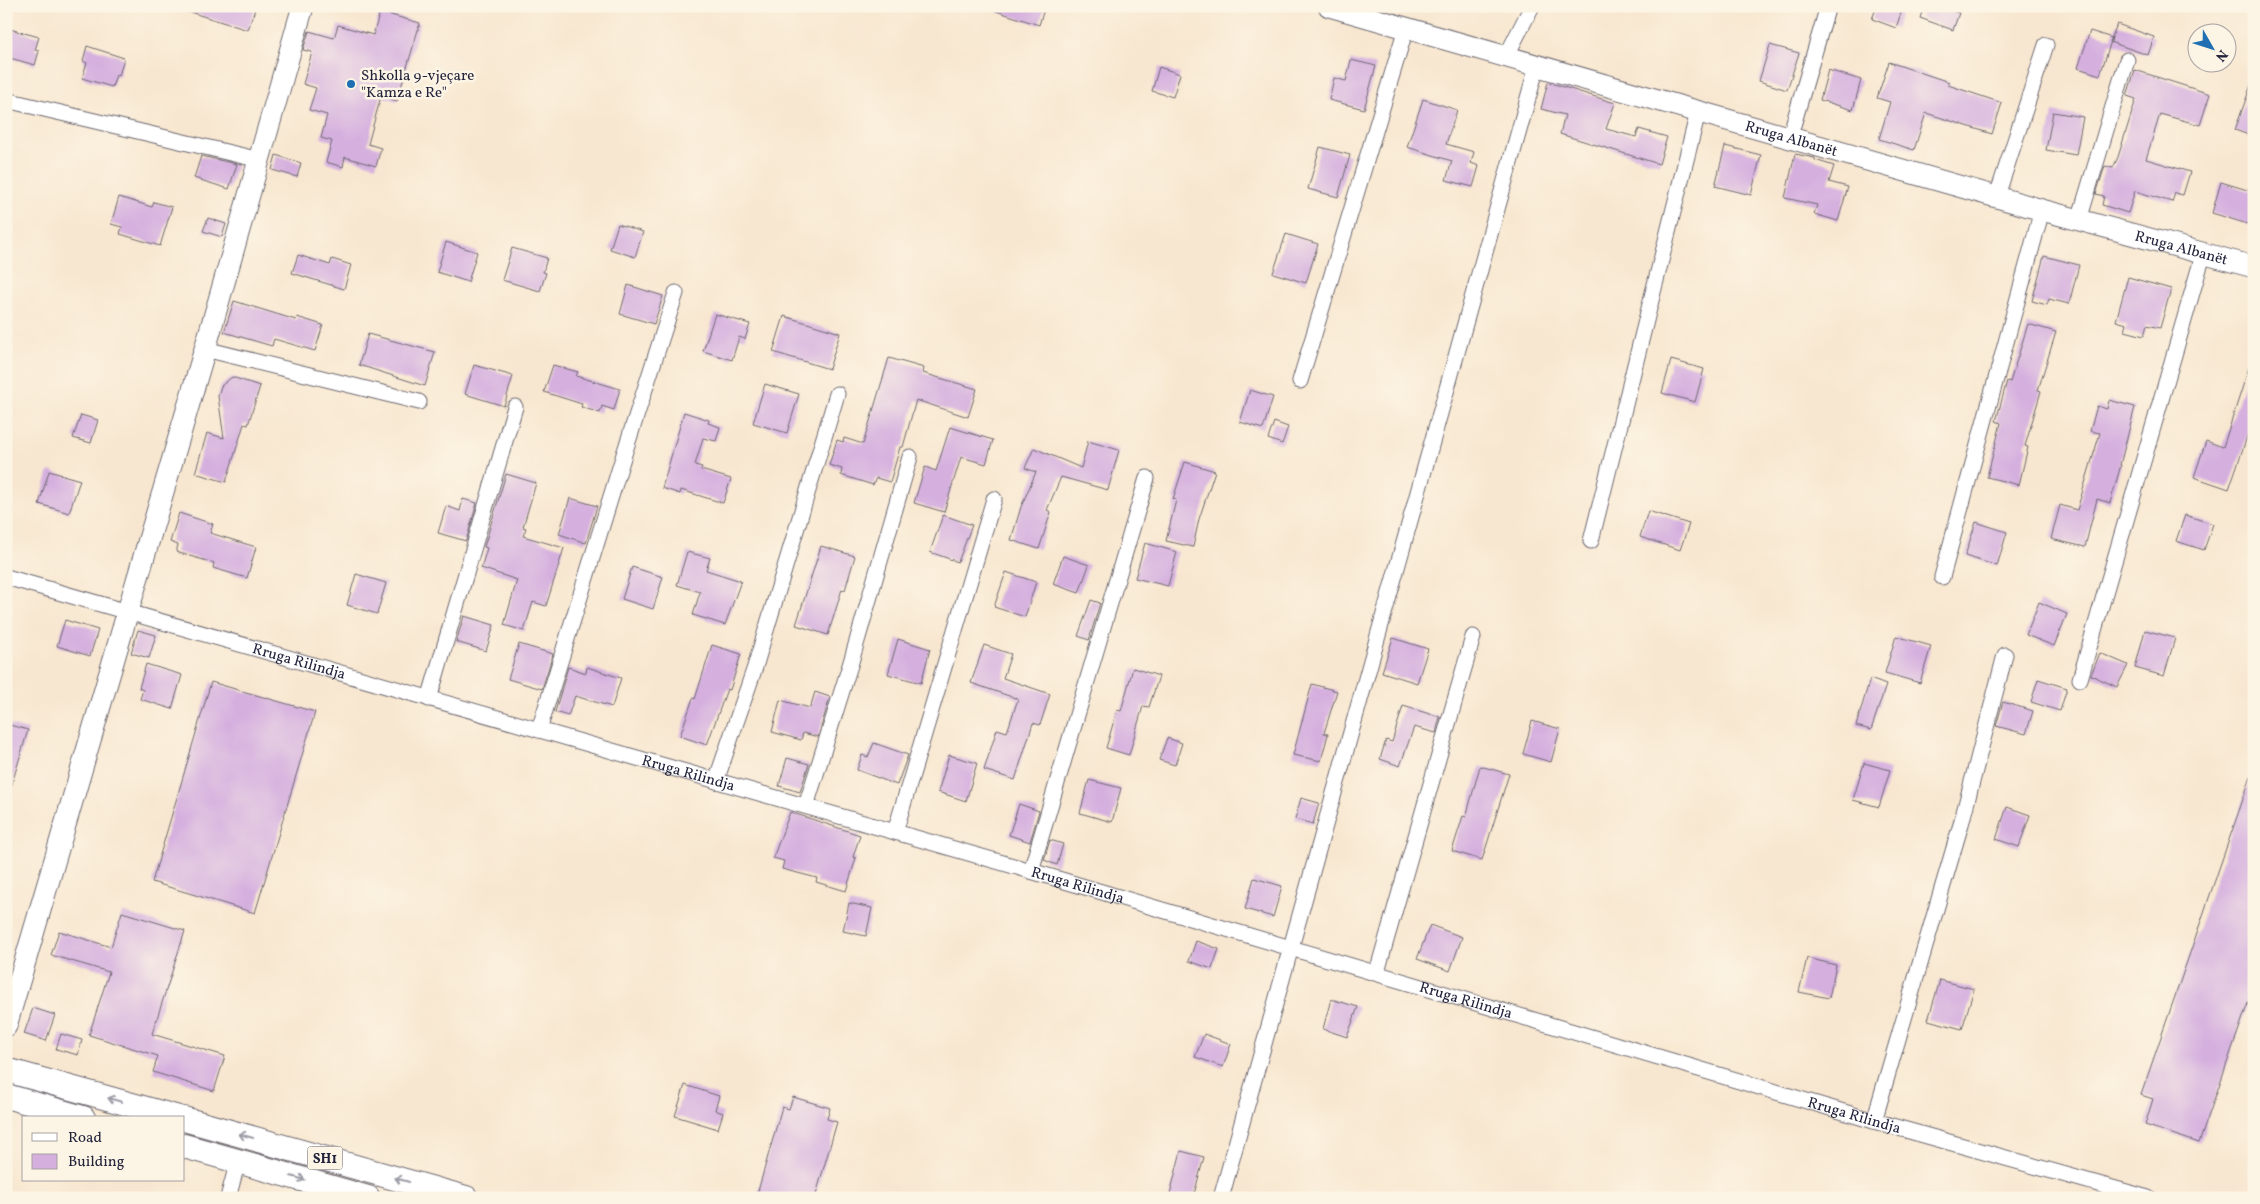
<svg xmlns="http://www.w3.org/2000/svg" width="2260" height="1204" viewBox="0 0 2260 1204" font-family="Vollkorn,serif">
<rect width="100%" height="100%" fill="#fcf5e5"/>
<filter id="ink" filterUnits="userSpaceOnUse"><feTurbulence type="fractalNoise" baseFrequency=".02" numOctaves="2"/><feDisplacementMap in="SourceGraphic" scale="10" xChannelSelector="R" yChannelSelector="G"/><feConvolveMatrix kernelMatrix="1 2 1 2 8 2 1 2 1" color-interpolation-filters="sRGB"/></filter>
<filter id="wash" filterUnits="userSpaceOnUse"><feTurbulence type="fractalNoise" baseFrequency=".0096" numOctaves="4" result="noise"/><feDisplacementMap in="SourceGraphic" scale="20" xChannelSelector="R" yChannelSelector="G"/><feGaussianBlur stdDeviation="1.12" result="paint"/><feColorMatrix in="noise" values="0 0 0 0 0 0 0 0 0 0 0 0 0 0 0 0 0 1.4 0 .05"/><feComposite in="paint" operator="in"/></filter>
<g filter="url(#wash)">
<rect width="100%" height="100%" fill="#f8e7d0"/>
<g id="blocks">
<path fill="#d5b0df" d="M183,6H256L248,30L183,10Z
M990,6H1045L1039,25L990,9Z
M1877,6H1892L1902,10L1896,28L1872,19Z
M1924,6H1939L1959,13L1953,30L1920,18Z
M380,12L420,23L397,101L381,96L368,144L381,148L376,166L345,157L343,167L326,162L332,141L321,138L327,115L309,110L316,88L303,84L312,52L303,50L309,31L334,38L338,25L373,35Z
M2117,24L2154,37L2148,55L2110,42Z
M6,28L39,37L35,50L39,51L35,65L6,57Z
M2090,31L2112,38L2100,75L2078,68Z
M1770,45L1799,53L1787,90L1759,81Z
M87,46L124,58L119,76L116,75L112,87L82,78L87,63L83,61Z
M1351,60L1376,66L1364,109L1329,100L1334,78L1346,81Z
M1889,62L1949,82L1948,85L2002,103L1992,134L1926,113L1914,150L1879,139L1890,102L1877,98Z
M1159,67L1180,74L1173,97L1152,91Z
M1828,70L1861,80L1853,110L1820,100Z
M2135,70L2210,94L2200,125L2160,114L2146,159L2190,172L2183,195L2175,193L2172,202L2135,191L2128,213L2102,205L2104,196L2096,194L2105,166L2113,168L2118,157L2136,99L2127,96Z
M1548,82L1615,103L1606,129L1636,137L1639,129L1667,137L1659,164L1560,134L1565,115L1541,109Z
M2252,82L2254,83V137L2235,130Z
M1423,99L1457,110L1446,144L1474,152L1471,163L1479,166L1473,187L1446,180L1452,161L1407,147Z
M2053,112L2083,117L2076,155L2046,150Z
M1725,146L1761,155L1751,195L1715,186Z
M1320,147L1350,155L1338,197L1308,189Z
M1795,154L1815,158V160L1834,166L1829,182L1848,187L1838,221L1814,214L1817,205L1785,198Z
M276,155L301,163L297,177L272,170Z
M201,156L237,164L229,189L194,178Z
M2221,182L2254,192V226L2212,213Z
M119,197L152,207L154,202L172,207L160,246L120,234L122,227L111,224Z
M208,218L226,224L222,237L203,231Z
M618,224L643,232L635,257L610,249Z
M1286,234L1318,244L1306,283L1273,273Z
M446,242L477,252L468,282L437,272Z
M512,248L547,258L543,272L546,273L540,291L502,280Z
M298,255L330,265L332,259L351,265L344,289L292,273Z
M2044,256L2079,265L2069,304L2049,299L2047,305L2032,301Z
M2128,277L2171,289L2160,328L2147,325L2144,336L2125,331L2127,324L2116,321Z
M628,285L663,296L654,324L620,314Z
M234,301L296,320L297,317L323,325L315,351L274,339L272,346L224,332Z
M715,314L750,324L745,339L739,337L732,360L703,351Z
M784,316L840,333L829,369L773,352Z
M2028,324L2056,332L2038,390L2041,391L2025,446L2028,447L2019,485L1987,477L2001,423L1996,421L2007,381L2010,382Z
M368,334L435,352L425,386L359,365Z
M889,358L924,368L923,373L977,389L968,417L916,400L903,447H900L890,482L876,478L873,485L841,475L842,469L829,465L837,440L843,442L844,438L863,444Z
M1671,360L1704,369L1695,402L1662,393Z
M2251,361H2254V436L2248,434L2229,489L2194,477L2206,441L2223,447Z
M474,365L513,376L504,406L465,394Z
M553,365L578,372L576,376L620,389L614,410L602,406L600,413L581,407L582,404L544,392Z
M232,377L260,386L248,425L244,424L226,482L195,473L207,433L224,438L218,396L221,386Z
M765,384L799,394L787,433L753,423Z
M1250,390L1273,397L1263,429L1240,422Z
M2109,400L2135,407L2120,465H2121L2110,503L2097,499L2085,547L2051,539L2060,505L2077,510L2100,433L2090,431L2097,406L2107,409Z
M684,412L709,420L708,423L720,427L716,441L703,438L695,465L702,467L701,470L731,479L723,503L681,490L680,494L662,488Z
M81,415L98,420L91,443L73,438Z
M1274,422L1288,427L1282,444L1268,439Z
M950,427L993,440L986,464L961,457L944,512L914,503L925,467L936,471Z
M1088,441L1119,450L1108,490L1061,477L1047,510L1051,512L1039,549L1011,540L1021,507L1036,472L1025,468L1034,448L1081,468Z
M1185,462L1215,471L1199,519L1193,547L1166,541L1176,500L1173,499Z
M49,471L80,480L69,513L39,504Z
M506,474L536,483L523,527L526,528L523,536L564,548L546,606L533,602L524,631L504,625L517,580L481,568L487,548L484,547Z
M570,498L597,506L586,543L559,534Z
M463,499L477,503L466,541L438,533L446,506L460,511Z
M1648,511L1689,524L1680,550L1640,537Z
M179,513L213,524L210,533L256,547L247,578L213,568L214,563L176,552L178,545L170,542Z
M943,515L972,525L958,562L930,552Z
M2185,515L2213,524L2204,550L2176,541Z
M1976,522L2007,532L1997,566L1965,556Z
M1145,543L1177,552L1168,586L1135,578Z
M821,546L855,556L845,590L842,589L828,635L796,625Z
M687,552L710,558L706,570L741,581L725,625L693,615L700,592L677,585Z
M1063,556L1089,565L1079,593L1053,584Z
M632,567L663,577L653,609L622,599Z
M1006,572L1036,582L1025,617L994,607Z
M356,574L386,583L377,614L347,605Z
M1091,600L1100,603L1089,640L1078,636Z
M2039,602L2067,614L2054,646L2026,635Z
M464,616L494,625L486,651L456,642Z
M65,620L98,630L90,656L57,646Z
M138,630L156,635L149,658L131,653Z
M2145,630L2175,638L2164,676L2135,668Z
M1896,636L1931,646L1920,683L1885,673Z
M1393,638L1428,649L1417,683L1382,672Z
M898,639L930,649L921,683L888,674Z
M519,644L553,654L542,689L508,679Z
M712,645L741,654L730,690L727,689L707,745L680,736L693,698L695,699Z
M984,645L1011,654L1003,678L1050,694L1040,725L1033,723L1015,780L984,770L997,729L1007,732L1018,699L971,683Z
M2100,653L2128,665L2117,687L2091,675Z
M146,664L182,675L172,709L140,699L143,690L139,688Z
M568,667L586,673L587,667L621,678L612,707L575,696L568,716L555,712Z
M1133,668L1159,676L1149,707L1143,706L1129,755L1106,748L1117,710L1121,711Z
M1870,679L1886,685L1871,730L1856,726Z
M2038,679L2067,688L2060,711L2031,702Z
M211,682L315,712L255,913L152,882Z
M1312,684L1337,691L1324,733L1328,734L1321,761L1293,755Z
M815,692L830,697L818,737L803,733L801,740L772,732L780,700L810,708Z
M2003,702L2033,711L2026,734L1996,726Z
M1403,706L1440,717L1436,733L1414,727L1400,766L1380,759L1386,740L1392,742Z
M1532,721L1560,729L1551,762L1523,754Z
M6,724L28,730L10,790H6Z
M1167,738L1182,743L1175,765L1159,760Z
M874,743L908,755L897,785L857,770L862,755L868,757Z
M949,755L977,763L966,801L938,792Z
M787,758L809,764L800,792L779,786Z
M1864,763L1890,770L1879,807L1853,800Z
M1480,766L1509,774L1482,860L1452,851L1463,816L1466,817Z
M2251,776H2254V986L2199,1143L2145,1125L2153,1099L2141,1095Z
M1089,780L1121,788L1112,822L1080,813Z
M1301,798L1319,803L1313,824L1295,819Z
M1019,804L1039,811L1030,842L1009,835Z
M2007,807L2030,815L2019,847L1996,839Z
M790,812L860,835L853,857L856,858L846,891L816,882L817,878L782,869L784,861L773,858Z
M1050,840L1063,844L1057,865L1044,860Z
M1254,878L1282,886L1273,917L1245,909Z
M849,903L872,908L866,936L843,931Z
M122,912L185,931L152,1034L225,1056L214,1091L153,1072L158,1056L89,1035L109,972L51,955L59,931L111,947Z
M1430,925L1462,937L1450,971L1417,959Z
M1196,941L1219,949L1212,969L1189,961Z
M1807,958L1836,965L1829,998L1799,992Z
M1940,980L1974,989L1962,1029L1928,1020Z
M1331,999L1358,1007L1347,1037L1323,1029Z
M33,1008L55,1015L46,1041L24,1034Z
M61,1034L82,1040L78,1055L56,1049Z
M1204,1034L1231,1044L1223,1067L1195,1057Z
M685,1085L719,1096L715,1110L723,1113L718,1129L675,1116Z
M793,1097L830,1108L827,1119L837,1122L815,1198H756L782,1107L789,1109Z
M1181,1151L1204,1157L1193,1198H1169Z"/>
</g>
</g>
<g filter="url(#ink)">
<use href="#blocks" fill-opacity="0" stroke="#6d676f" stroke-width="1"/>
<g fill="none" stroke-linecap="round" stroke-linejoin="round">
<g stroke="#6d676f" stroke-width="17">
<g id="street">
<path d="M1506,57L1532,6"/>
<path d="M6,100L260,160"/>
<path d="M1789,139L1828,6"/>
<path d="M1997,196L2046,45"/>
<path d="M2079,220L2127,60"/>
<path d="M205,349L419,402"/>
<path d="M1300,381L1406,28"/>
<path d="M1591,541L1698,112"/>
<path id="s1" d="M6,577L1031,871L1874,1121L2148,1198"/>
<path d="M1942,577L2042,210"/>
<path d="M2080,679L2203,255"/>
<path d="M429,699L515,407"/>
<path d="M539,730L625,451L676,293"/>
<path d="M716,781L755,667L837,394"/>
<path d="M806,806L851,662L910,457"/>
<path d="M895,832L994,499"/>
<path d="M1031,871L1147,478"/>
<path d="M1377,972L1473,637"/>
<path d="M1874,1121L1961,824L2005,655"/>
<path d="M228,1198L238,1161"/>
<path d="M1221,1198L1537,66"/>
</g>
</g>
<g stroke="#6d676f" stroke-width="23">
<g id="secondary">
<path id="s2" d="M1329,6L2042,210L2254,267"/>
<path d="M6,1026L205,349L303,6"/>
</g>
</g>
<g stroke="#6d676f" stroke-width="26">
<path id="primary" d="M6,1070L179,1118
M6,1096L83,1118
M184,1119L466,1198
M184,1146L368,1198"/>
</g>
<use href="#street" stroke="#fff" stroke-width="15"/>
<use href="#secondary" stroke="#fff" stroke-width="21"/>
<use href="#primary" stroke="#fff" stroke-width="24"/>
</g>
<defs><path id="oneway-shaft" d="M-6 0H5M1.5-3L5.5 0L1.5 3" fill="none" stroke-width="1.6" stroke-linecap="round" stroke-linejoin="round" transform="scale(1.25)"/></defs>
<g stroke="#9c9ca7">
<use href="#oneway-shaft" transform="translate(115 1100) rotate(-164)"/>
<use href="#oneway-shaft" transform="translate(246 1136) rotate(-164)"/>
<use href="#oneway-shaft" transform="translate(298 1178) rotate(16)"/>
<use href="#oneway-shaft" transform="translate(402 1180) rotate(-164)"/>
</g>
</g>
<circle fill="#1f6fb2" stroke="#fcf5e5" stroke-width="2" cx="351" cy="84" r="5"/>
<g text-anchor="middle" stroke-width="5" stroke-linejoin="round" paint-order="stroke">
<rect fill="#fcf5e5" stroke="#63616e" stroke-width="1" x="307.5" y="1146.5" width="35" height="23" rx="4"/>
<g font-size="14" font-weight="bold" fill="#22223b">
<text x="325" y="1163">SH1</text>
</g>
<g font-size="15" fill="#22223b" stroke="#fcf5e5" text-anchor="start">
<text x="361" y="80">Shkolla 9-vjeçare<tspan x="361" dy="17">"Kamza e Re"</tspan></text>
</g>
<g font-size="15" fill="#22223b" stroke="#fcf5e5">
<text dy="5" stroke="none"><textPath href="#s2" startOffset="481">Rruga Albanët</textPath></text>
<text dy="5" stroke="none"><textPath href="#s2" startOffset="886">Rruga Albanët</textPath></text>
<text dy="5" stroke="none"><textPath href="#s1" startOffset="305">Rruga Rilindja</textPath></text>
<text dy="5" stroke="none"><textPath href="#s1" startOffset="710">Rruga Rilindja</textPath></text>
<text dy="5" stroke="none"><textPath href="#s1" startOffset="1115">Rruga Rilindja</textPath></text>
<text dy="5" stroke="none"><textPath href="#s1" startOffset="1520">Rruga Rilindja</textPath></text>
<text dy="5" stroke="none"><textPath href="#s1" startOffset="1925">Rruga Rilindja</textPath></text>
</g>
</g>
<rect width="2260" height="1204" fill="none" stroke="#fcf5e5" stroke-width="25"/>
<rect x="22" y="1116" width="162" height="65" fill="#fcf5e5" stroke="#a5a1a1"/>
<rect x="32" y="1133" width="25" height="8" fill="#ffffff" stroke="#a5a1a1"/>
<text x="68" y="1142" font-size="15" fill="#22223b">Road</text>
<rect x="32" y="1154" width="25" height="15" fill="#d5b0df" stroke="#a5a1a1"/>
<text x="68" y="1166" font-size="15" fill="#22223b">Building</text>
<g transform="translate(2212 48) rotate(129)"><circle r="24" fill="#fcf5e5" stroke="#a5a1a1"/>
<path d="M0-4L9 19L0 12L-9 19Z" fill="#1f6fb2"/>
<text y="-8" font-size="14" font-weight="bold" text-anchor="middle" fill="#22223b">N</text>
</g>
</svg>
